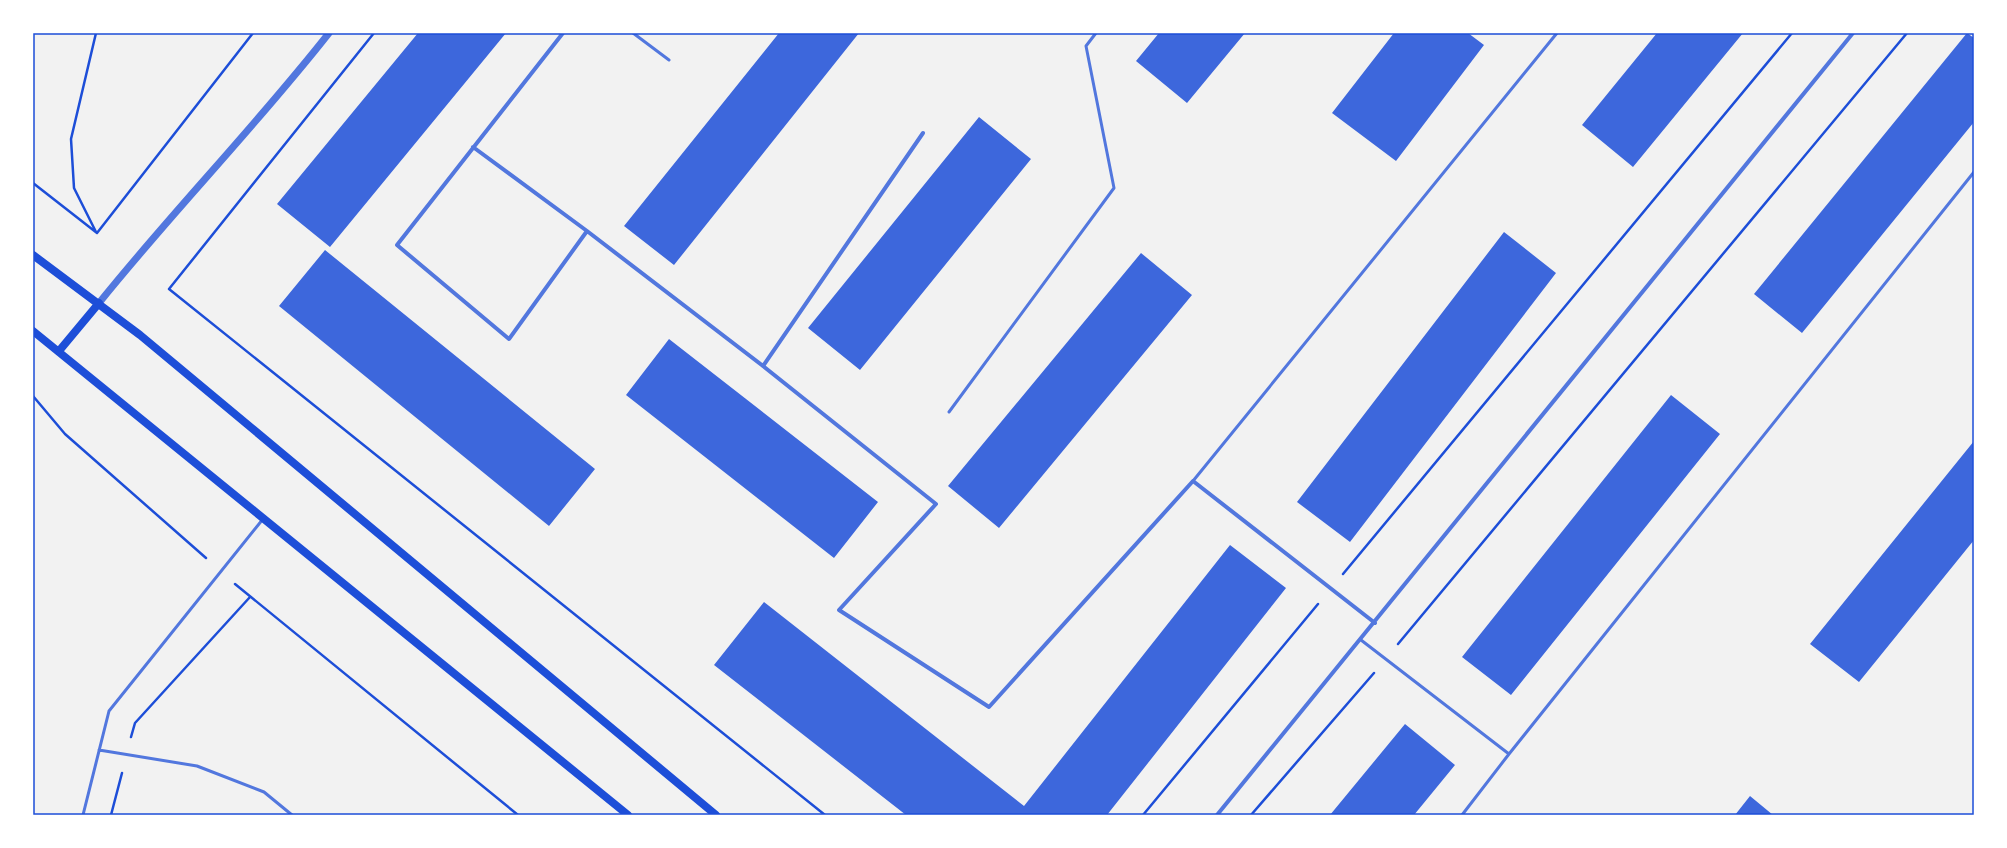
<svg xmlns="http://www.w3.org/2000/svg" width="2007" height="848" viewBox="0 0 2007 848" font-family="Overpass,sans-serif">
<rect width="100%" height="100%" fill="#f2f2f2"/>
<path fill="#3d67dc" d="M418,33H506L330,247L277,204Z
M779,33H859L674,265L624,226Z
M1159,33H1245L1187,103L1136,61Z
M1394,33H1468L1484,45L1396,161L1332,113Z
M1657,33H1743L1633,167L1582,125Z
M1967,33L1974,38V122L1802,333L1754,294Z
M979,117L1031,159L860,370L808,328Z
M1504,232L1556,273L1350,542L1297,502Z
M325,250L595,469L549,526L279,306Z
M1141,253L1192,295L999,528L948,486Z
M669,339L878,502L834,558L626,395Z
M1671,395L1720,434L1511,695L1462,657Z
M1974,441V540L1859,682L1810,644Z
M1230,545L1286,588L1107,815H906L714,665L764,602L1024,806Z
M1405,724L1455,765L1414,815H1330Z
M1750,796L1773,815H1735Z"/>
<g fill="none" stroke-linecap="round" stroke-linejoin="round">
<path stroke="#1d4ed8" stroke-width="2.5" d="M96,33L71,139L74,188L96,232
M374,33L169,289L825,815
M33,183L97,233L253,33
M33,396L65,434L206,558
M1343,574L1792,33
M235,584L518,815
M1398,644L1907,33
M131,737L135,723L250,597
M111,815L122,773
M1143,815L1318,604
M1251,815L1374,673"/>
<path stroke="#5277de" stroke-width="3" d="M633,33L669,60
M949,412L1114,188L1086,46L1096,33
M1193,481L1557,33
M1361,640L1509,754L1462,815
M99,750L197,766L264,792L292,815
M1509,754L1974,172
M83,815L109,711L263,519"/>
<path stroke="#5277de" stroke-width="4" d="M563,33L397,245L509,339L587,231L763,366L936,504L839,610L989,707L1193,481L1375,623
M473,147L587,231
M763,366L923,133
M1217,815L1853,33"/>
<path stroke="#5277de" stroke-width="7" d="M99,303C173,211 256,126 329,33"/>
<path stroke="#1d4ed8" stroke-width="8" d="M33,255L140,335L716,815
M33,331L628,815
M59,351L99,303"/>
</g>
<rect width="2007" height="848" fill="none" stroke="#ffffff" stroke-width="68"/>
<rect x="34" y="34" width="1939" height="780" fill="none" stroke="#1d4ed8" stroke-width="1.5"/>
</svg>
